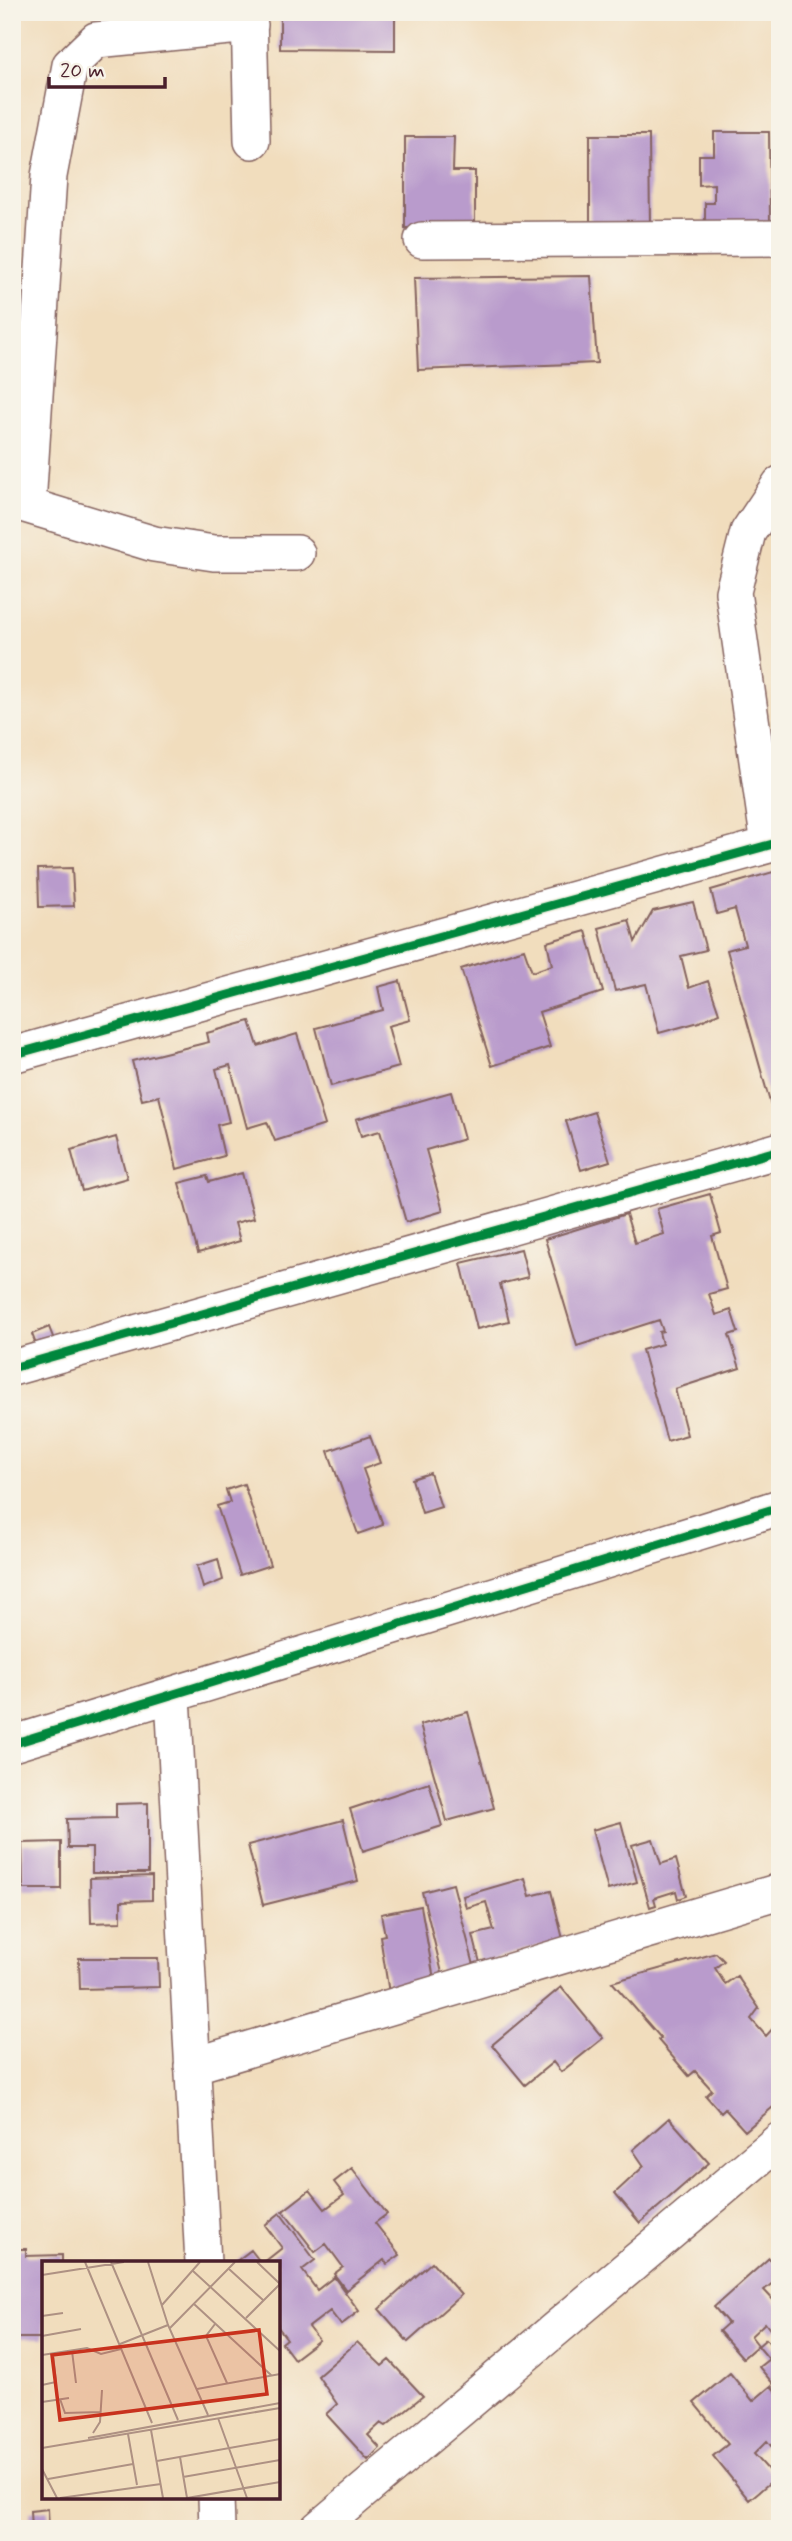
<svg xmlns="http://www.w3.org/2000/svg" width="792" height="2541" viewBox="0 0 792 2541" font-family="Mynerve,sans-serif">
<rect width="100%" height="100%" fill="#f7f3e8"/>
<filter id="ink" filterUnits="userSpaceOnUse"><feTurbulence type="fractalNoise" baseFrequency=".0143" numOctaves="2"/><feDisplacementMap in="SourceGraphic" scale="14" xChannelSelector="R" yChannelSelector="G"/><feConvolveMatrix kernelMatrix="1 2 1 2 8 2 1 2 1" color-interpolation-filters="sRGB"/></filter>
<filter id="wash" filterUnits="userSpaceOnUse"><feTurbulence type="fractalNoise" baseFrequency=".00686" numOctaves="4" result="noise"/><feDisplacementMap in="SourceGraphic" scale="28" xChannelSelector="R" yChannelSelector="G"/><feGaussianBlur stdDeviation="1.57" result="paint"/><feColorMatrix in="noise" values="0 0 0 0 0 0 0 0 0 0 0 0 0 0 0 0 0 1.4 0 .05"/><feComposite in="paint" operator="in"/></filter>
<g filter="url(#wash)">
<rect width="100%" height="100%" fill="#f1ddbd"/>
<g id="blocks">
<path fill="#b99bcc" d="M280,12H395V50L280,49Z
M714,132H769L770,223L705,224V203H714V184L699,185V155H714Z
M590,135H649L650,227H590Z
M405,137H454L453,171H475V228H405Z
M591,276L597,363L418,370L414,278Z
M72,868L74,906L39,907L38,869Z
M780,870V1112L773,1113L727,950L745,945L735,909L717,914L711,890Z
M693,902L706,950L681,956L689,988L708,981L719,1013L699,1022L659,1033L646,984L615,991L599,928L629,920L635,942L653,911Z
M586,931L603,992L539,1012L550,1047L492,1066L461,969L524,949L532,972L552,965L547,942Z
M400,981L410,1020L388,1026L399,1067L331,1086L316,1028L383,1010L378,987Z
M250,1021L258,1046L297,1034L325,1125L275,1141L267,1122L247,1128L230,1065L216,1069L229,1122L217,1125L224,1156L177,1169L159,1096L142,1100L132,1061L209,1042L207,1033Z
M451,1092L464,1139L426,1150L443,1211L406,1222L380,1131L361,1136L356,1119Z
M594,1112L610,1161L581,1170L566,1121Z
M116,1137L127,1178L82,1191L71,1150Z
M242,1173L254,1218L235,1223L240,1241L198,1253L179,1183L207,1176L209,1182Z
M710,1194L721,1233L712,1236L727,1289L709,1294L716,1315L731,1310L738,1332L729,1335L740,1368L675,1389L687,1435L667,1441L642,1350L662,1344L659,1332L663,1331L659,1320L577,1346L545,1239L626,1214L635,1243L664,1234L657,1209Z
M521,1249L528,1277L500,1284L509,1321L477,1329L461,1263Z
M49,1327L56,1345L39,1352L32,1334Z
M370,1436L380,1463L363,1469L383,1525L358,1534L328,1451Z
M430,1473L441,1507L422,1513L412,1479Z
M244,1484L270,1565L240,1575L217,1506L230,1502L226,1490Z
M218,1559L223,1580L203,1588L197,1566Z
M468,1712L494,1808L447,1821L420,1725Z
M429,1783L442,1826L363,1851L350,1809Z
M148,1803V1873H92V1848H68L67,1819L116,1818V1804Z
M343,1820L358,1881L263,1905L248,1845Z
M621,1822L637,1882L608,1890L592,1830Z
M653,1839L661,1864L676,1859L686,1896L678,1899L676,1891L654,1898L656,1905L650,1907L632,1845Z
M61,1842V1889H23L22,1843Z
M152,1876V1900L121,1901V1922L91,1923L90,1878Z
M525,1878L530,1896L551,1891L563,1939L480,1963L473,1935L494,1930L486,1902L466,1908L463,1896Z
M453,1884L476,1973L444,1981L422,1892Z
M421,1906L435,1985L389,1993L380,1936L385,1935L381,1914Z
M716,1953L724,1961L715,1968L725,1984L737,1976L759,2008L751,2019L766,2036L775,2026L780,2032V2101L745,2131L725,2109L721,2113L706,2096L712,2090L695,2071L689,2076L658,2040L661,2038L612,1982Z
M79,1958H158L159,1987L80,1989Z
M561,1987L603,2038L561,2072L553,2062L525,2085L492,2045Z
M669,2118L709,2163L640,2223L615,2193L644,2166L633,2150Z
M352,2168L387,2214L375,2223L400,2255L387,2264L384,2260L346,2290L334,2274L343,2267L326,2244L315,2252L283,2211L310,2190L325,2209L344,2195L334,2182Z
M280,2213L315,2260L302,2270L317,2290L334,2277L359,2311L341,2325L330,2311L309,2327L319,2340L294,2359L282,2343L287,2339L278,2327V2263H263L282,2248L265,2225Z
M12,2249H26V2256L62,2255V2263H44V2338H12Z
M251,2250L261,2263H234Z
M769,2258L780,2270V2277L764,2290L778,2305L780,2303V2325L772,2332L765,2323L751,2336L758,2345L743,2358L719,2331L728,2323L714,2307Z
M432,2262L461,2295L408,2342L379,2309Z
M766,2339L774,2348L780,2343V2392L759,2367L769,2359L758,2346Z
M357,2342L382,2366L389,2360L423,2396L386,2426L381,2423L368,2435L380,2448L368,2460L326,2414L337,2404L318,2376Z
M730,2373L753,2401L771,2386L780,2396V2438L771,2446L767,2441L754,2454L772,2474L780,2467V2474L749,2500L713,2456L728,2444L694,2403Z
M48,2509L49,2529H31L30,2511Z"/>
</g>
</g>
<g filter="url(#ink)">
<use href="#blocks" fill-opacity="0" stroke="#84625e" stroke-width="2"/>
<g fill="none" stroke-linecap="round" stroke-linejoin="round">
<g stroke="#84625e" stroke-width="38">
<path id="minor" d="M249,12L252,141
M422,240L780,238
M12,501L154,544L214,553H297
M28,505L49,176L70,65L96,40L250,25
M769,845L733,592L748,532L780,484
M12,1055L780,842
M12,1368L780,1150
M173,1695L203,2263
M12,1744L780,1507
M192,2066L780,1891
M216,2497L217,2529
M318,2529L780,2140"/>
</g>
<use href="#minor" stroke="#fff" stroke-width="35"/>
<g stroke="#f7f3e8" stroke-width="13">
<path id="cycleway" d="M12,1055L780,842
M12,1368L780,1150
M12,1744L780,1507"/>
</g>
<use href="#cycleway" stroke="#00873e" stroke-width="9"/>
</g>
</g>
<g transform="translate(42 2261)">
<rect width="238" height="238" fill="#f1ddbd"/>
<path fill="none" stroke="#ae9183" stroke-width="2" d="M43,1L110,162M69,1L136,159M106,1L126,64L166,154M215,1L238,23M187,8L221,39M151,10L238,90M0,14L82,1M152,43L229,114M120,44L158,1M0,55L21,52M204,57L238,23M173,63L164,75L185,122M128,67L193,1M0,75L39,68M78,83L126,64M30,90L34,122M0,94L45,87L59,93L79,88M0,124L14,121L11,93M155,128L238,113M18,138L23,152L59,151M0,141L27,137M176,157L205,237M109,169L121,237M51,172L58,161L60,129M86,173L95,224M46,177L238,142M0,187L238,147M138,196L145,237L238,221M115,200L238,178M0,208L15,237M141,216L238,199M6,218L91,203M18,237L119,223"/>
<path fill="#c8321e" fill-opacity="0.15" stroke="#c8321e" stroke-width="3.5" d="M217,69L225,133L18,159L10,94Z"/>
<rect width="238" height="238" fill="none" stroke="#4a1f2b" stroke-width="3.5"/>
</g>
<rect width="792" height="2541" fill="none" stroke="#f7f3e8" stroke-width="42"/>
<path d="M49 77v10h116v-10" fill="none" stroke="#4a1f2b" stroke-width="3.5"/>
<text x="60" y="77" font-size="21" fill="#4a1f2b" stroke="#f7f3e8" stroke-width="5" paint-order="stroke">20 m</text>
</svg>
